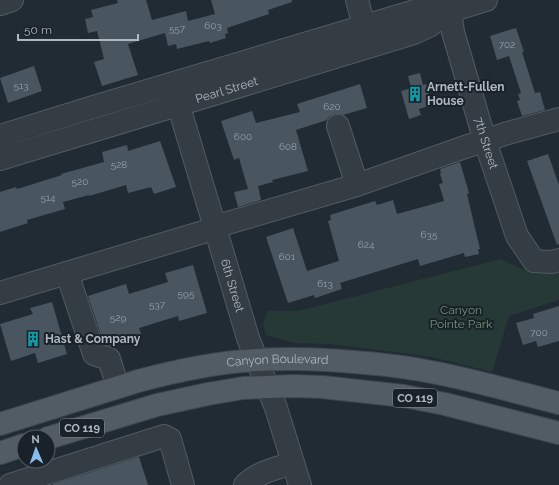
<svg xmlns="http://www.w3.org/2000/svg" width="559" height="485" viewBox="0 0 559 485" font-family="Raleway,sans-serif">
<rect width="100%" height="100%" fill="#212b34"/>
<path fill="#263936" d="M501,259L526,271L554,273L559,271V300L509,316L492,372L432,357L363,348L329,344L296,343L266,335L263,324L268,311H298Z"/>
<path fill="#49565f" d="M117,0H146L152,20L186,11L188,21L215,14L211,0H292V2L268,10L269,14L227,28L228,33L225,34L226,38L210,43L209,41L177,49L176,44L168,46L165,33L128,44L138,75L102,86L94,62L104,59L97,31L88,33L85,19L93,17L91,10L118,3Z
M516,28L524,52H522L535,93L540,92L545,110L522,116L517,101L520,100L518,94L521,93L509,56L497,60L490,36Z
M34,66L42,91L8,103L0,78Z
M420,73L423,85L426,84L432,105L419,109L421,115L409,119L401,91L411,88L408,76Z
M360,84L367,108L343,115L340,114H335L329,117L327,120L296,130L308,171L272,180L273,182L258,186L261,200L238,207L234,192L248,189L239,158L234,160L221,121L252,111L256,123L300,112L297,104Z
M160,141L176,187L154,194L151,187L128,193L126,185L89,196V195L63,202L65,209L27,220L28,223L0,232V192L16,187L17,189L62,175L61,174L104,162L102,152L127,145L128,151Z
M548,154L559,185V244L557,245L527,161Z
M460,162L469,193L467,194L480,249H478L479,254L465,257L464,253L420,266L418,259L340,283L342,289L315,298L314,295L288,303L266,237L293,228L307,271L339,261L328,221L331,220L330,215L375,201L377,205L393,200L397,214L444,201L439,184L443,183L440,174L441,173L440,169Z
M193,265L207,313L179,321L178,316L139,328L142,336L110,346L104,344L88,296L126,284L129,294L168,282L165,273Z
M52,302L67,354L38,363L35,353L11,361L0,324L33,314L30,308Z
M559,306V341L538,347L536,341L523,345L516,323L534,318L533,314Z
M139,457L148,485H53V484Z"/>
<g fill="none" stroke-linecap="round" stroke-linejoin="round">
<g stroke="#515b62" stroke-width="24">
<g id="minor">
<path d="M357,0L364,26"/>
<path d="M0,4L12,0"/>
<path id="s1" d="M450,11L453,32L485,141L517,236L534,261L552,262L559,260"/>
<path id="s2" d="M174,90L248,338L276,408L300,485"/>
<path d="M338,126L357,185"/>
<path d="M0,136L90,108L415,11L426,9L450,11"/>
<path id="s3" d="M0,159L414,33L429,26L450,11L486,0"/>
<path d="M67,273L94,354L109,359L118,387"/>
<path d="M0,293L210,230L214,227L357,185L459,149L508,133L559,119"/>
<path d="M10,485L164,436L170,439L183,485"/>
<path d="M245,485C258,472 277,468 293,463"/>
</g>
</g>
<g stroke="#3d464e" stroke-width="24">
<g id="major">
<path id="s4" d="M0,424L138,381C176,371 217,362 257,360C289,358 322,359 354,362C378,364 402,366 426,371C471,379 515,392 559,403"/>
<path d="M48,438L157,405L208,394L243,388L294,386L322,387L404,396L445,404L559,433"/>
<path d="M0,453L24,445"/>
</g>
</g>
<use href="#minor" stroke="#343d44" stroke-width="22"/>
<use href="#major" stroke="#525c64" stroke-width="22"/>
</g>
<defs>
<g id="building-bare" transform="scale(1.2)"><path d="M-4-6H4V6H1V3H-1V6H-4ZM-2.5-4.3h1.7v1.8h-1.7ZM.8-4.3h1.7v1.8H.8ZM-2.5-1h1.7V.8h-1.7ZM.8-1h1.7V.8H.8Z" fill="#0f9aa8" stroke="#1a2229" stroke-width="2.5" paint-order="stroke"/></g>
</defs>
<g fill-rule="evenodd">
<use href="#building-bare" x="415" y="94"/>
<use href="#building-bare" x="33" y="339"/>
</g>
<g text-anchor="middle" stroke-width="4" stroke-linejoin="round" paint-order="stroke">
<g font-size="10" fill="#95a0a8">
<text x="213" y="29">603</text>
<text x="177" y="32">557</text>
<text x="507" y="48">702</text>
<text x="21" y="89">513</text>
<text x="332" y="110">620</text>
<text x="243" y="140">600</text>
<text x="288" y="150">608</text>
<text x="119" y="168">528</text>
<text x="80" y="185">520</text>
<text x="48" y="201">514</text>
<text x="429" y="238">635</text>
<text x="366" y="248">624</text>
<text x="287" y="260">601</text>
<text x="325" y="287">613</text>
<text x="186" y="297">595</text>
<text x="157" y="308">537</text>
<text x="118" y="321">529</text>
<text x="539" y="336">700</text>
</g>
<g fill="#1a2229" stroke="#828b93" stroke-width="1">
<rect x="393" y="389" width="44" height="18" rx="3"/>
<rect x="60" y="419" width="44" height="18" rx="3"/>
</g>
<g font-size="11" font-weight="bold" fill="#aeb8c1">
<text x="415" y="402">CO 119</text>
<text x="82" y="432">CO 119</text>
</g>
<g font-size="12" font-weight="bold" fill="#aeb8c1" stroke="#1a2229" text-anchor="start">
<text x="427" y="91">Arnett-Fullen<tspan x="427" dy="14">House</tspan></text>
<text x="45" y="343">Hast &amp; Company</text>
</g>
<g font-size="12" fill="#aeb8c1" stroke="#1a2229">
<text dy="4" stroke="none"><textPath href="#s3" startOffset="237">Pearl Street</textPath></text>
<text dy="4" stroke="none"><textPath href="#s1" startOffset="137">7th Street</textPath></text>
<text dy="4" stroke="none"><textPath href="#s2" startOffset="204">6th Street</textPath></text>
<text dy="4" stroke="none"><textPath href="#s4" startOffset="286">Canyon Boulevard</textPath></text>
</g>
<g font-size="12" fill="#709573" stroke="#1a2229">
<text x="461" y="314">Canyon<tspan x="461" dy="14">Pointe Park</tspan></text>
</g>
</g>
<g transform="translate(36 449) rotate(358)"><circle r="19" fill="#1a2229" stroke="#555e66"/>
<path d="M0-3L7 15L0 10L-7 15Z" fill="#87bced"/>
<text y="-6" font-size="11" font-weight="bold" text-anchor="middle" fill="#aeb8c1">N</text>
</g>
<path d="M18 34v6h120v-6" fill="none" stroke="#aeb8c1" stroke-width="2"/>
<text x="24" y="34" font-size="12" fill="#aeb8c1" stroke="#1a2229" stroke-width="3" paint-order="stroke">50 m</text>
</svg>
